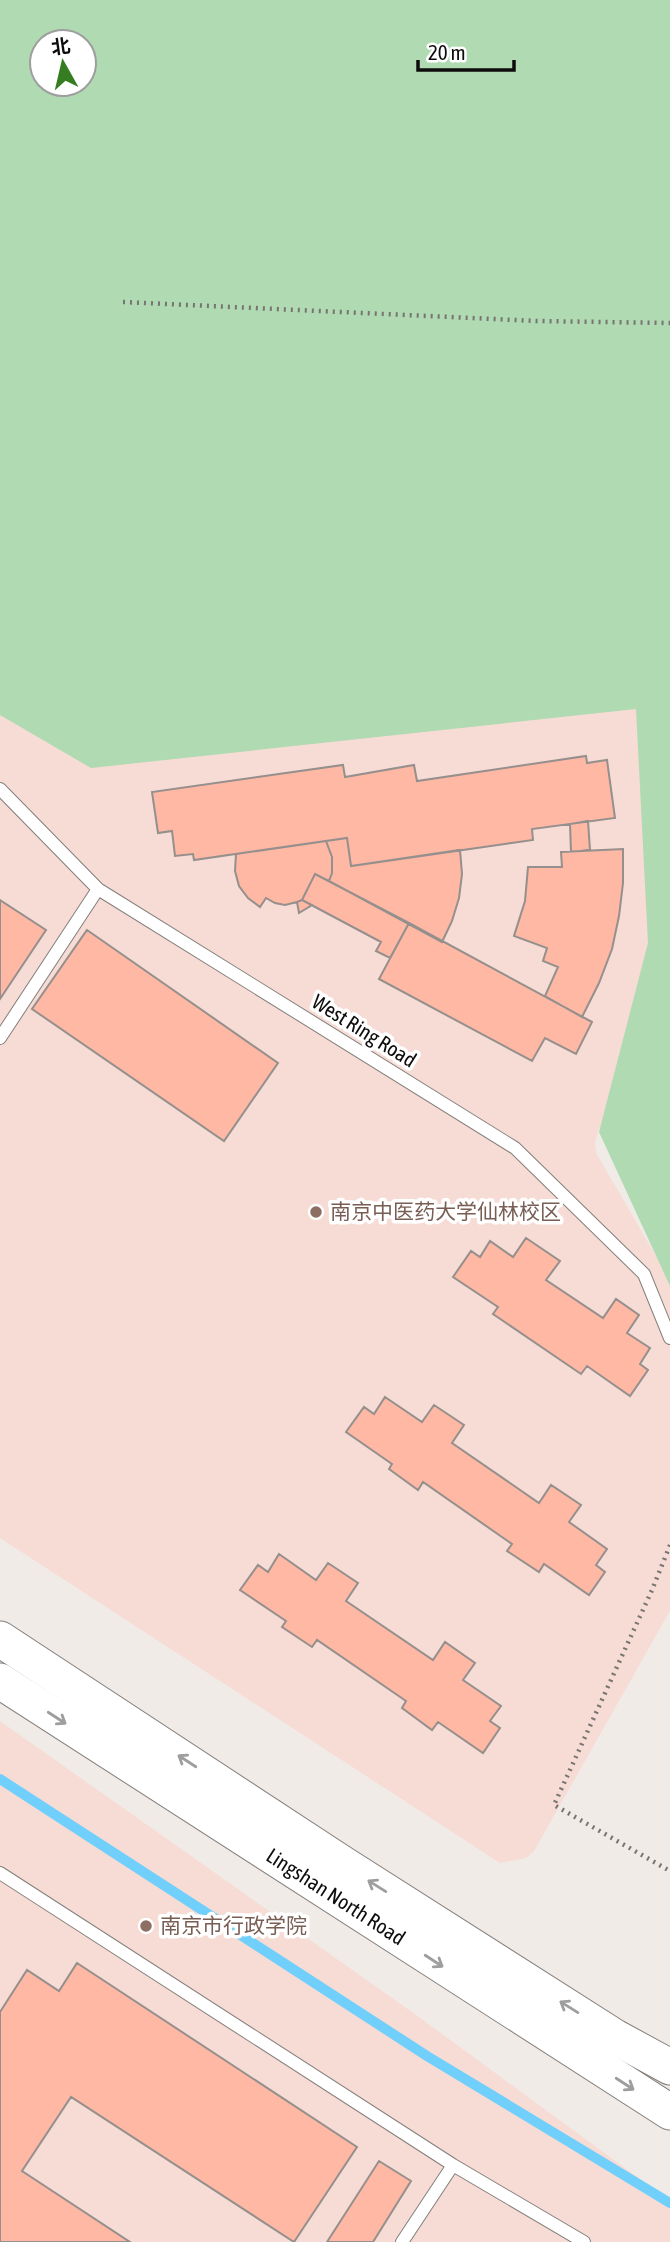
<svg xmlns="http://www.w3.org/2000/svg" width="670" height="2242" viewBox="0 0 670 2242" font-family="'Asap Condensed','Noto Sans SC',sans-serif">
<rect width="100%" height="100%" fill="#f1ebe8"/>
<path fill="#f6dcd4" d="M636,674L670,719V936L636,1050L598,1131L595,1143L596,1153L670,1280V1611L534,1851L526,1858L500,1863L0,1538V695Z
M0,1721L419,2017L670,2201V2242H0Z"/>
<path fill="#afdab2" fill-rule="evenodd" d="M0,0H670V1286L599,1132L648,943L636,709L91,768L0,715ZM42,42H84V84H42Z"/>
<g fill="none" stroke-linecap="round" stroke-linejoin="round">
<path stroke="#71cffb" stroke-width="10" d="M0,1779L427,2056L670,2203"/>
</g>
<path fill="#ffb8a4" stroke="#958f8d" stroke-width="2" d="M586,756L587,763L607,760L615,818L532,829L533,840L351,866L347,838L194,860L193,854L175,856L172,831L158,833L152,792L343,765L345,777L414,765L417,781Z
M588,821L590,850L571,852L570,824Z
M347,838L351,866L460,850L462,874L459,898L452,921L442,942L329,881L332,873V857L326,841Z
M326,841L332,857V873L329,881L315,874L302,900L297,902L285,905L275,903L266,898L260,907L248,898L239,886L235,871L236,854Z
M623,849V883L619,916L612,949L599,983L582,1017L545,996L558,967L543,961L547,948L514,936L525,901L528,867H562L561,852Z
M315,874L409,923L390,958L376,951L381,942L302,900Z
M0,900L46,930L0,999Z
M302,900L312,905L299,913L297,902Z
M409,923L592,1022L576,1054L545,1038L532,1061L379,979Z
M87,930L278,1063L224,1141L32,1009Z
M526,1238L560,1261L546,1280L603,1318L616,1299L639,1315L627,1333L650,1348L640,1364L648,1370L630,1396L587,1366L581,1374L493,1314L498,1307L453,1277L471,1251L480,1257L490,1241L513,1257Z
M385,1397L422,1422L434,1405L464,1425L452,1443L539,1503L551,1485L581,1505L569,1522L607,1549L596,1565L605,1572L589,1595L544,1564L539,1572L507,1551L512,1544L423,1482L418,1490L389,1469L392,1464L346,1432L364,1407L374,1414Z
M279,1554L316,1580L328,1563L358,1583L346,1601L433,1660L445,1642L475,1663L463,1680L501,1706L490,1721L500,1728L483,1753L438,1722L432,1730L402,1708L406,1701L317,1640L312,1647L282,1627L286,1621L240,1590L258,1565L268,1572Z
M77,1963L357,2147L294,2242L71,2097L22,2171L130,2242H0V2012L27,1970L59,1991Z
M379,2161L411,2181L373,2242H327Z"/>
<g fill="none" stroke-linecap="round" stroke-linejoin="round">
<g stroke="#837e7b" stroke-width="14">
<path id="lane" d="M0,789L98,889L515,1148L644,1274L670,1338
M0,1038L98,889
M0,1873L453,2165L584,2242
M402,2242L453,2165"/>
</g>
<g stroke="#837e7b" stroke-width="37">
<g id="secondary">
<path d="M0,1639L343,1864L615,2037L670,2067"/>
<path id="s1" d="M0,1681L670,2112"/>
</g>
</g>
<path stroke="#787472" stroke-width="4.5" stroke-dasharray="2 5" stroke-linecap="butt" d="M123,302L537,321L670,323
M670,1545L652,1590L554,1805L670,1871"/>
<use href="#lane" stroke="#fff" stroke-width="12"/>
<use href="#secondary" stroke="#fff" stroke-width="35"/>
</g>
<defs><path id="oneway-shaft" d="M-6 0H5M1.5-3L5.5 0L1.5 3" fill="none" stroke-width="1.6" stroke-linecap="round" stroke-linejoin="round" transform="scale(1.75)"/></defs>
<g stroke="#9f9e9e">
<use href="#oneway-shaft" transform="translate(57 1718) rotate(33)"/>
<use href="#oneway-shaft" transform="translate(187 1761) rotate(-147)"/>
<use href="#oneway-shaft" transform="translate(377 1886) rotate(-148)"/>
<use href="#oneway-shaft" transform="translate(434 1961) rotate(33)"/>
<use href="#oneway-shaft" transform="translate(569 2007) rotate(-148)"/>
<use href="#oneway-shaft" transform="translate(625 2084) rotate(33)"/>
</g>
<g fill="#8d6e63" stroke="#fff" stroke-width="2.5">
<circle cx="316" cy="1212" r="7"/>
<circle cx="146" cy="1926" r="7"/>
</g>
<g text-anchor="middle" stroke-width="7" stroke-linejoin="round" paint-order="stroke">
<g font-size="21" fill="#0f0d0c" stroke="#fff">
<text transform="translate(364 1031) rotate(32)" y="7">West Ring Road</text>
<text dy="7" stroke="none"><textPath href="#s1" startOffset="399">Lingshan North Road</textPath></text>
</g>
<g font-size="21" fill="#785e54" stroke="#fff" text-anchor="start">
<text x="330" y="1219">南京中医药大学仙林校区</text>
<text x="160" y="1933">南京市行政学院</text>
</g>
</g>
<g transform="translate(63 63) rotate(352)"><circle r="33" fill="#ffffff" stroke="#9f9e9e" stroke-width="2"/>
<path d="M0-5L12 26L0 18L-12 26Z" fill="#367d22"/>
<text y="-10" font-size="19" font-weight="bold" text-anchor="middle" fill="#0f0d0c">北</text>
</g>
<path d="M418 60v10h96v-10" fill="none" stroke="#0f0d0c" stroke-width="3.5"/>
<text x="428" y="60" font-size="21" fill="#0f0d0c" stroke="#ffffff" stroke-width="5" paint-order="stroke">20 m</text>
</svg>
